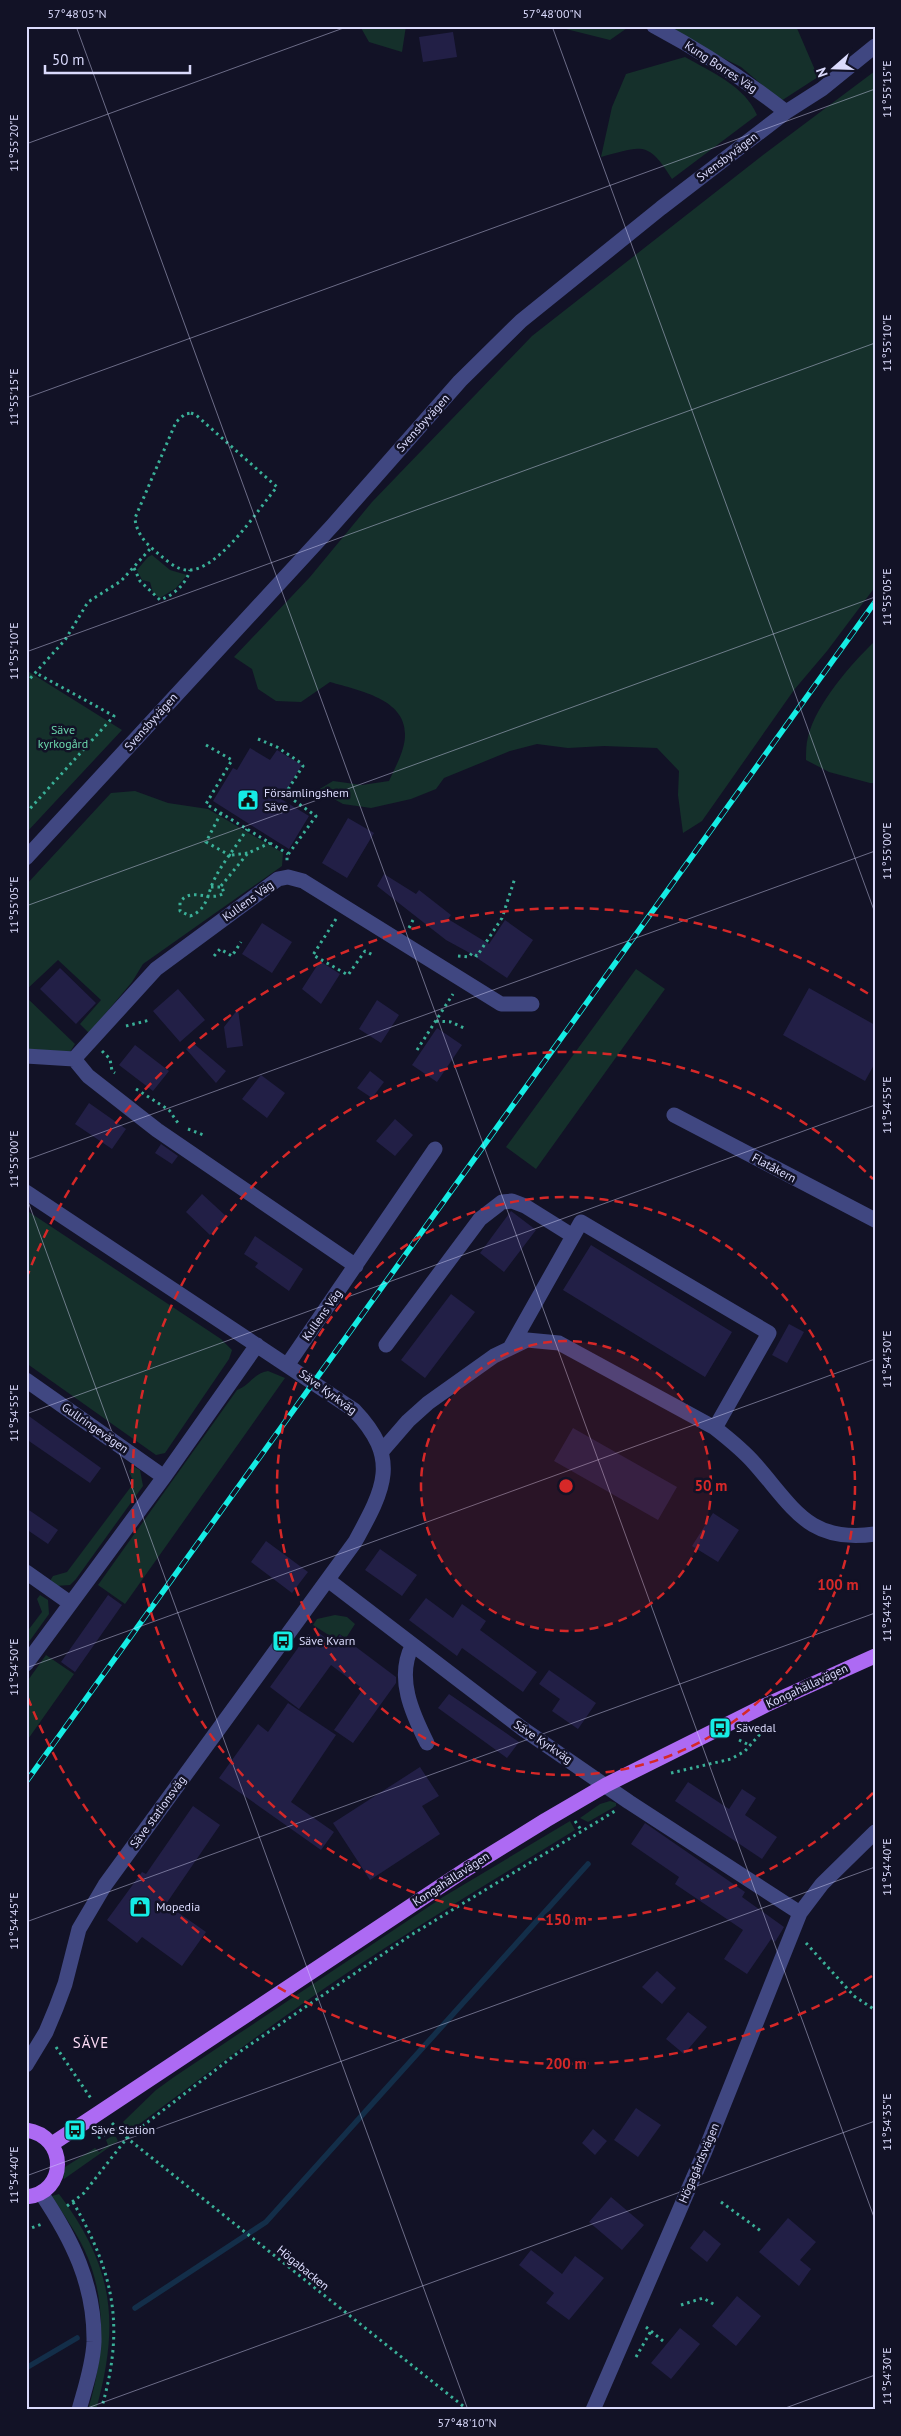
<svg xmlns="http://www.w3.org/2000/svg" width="901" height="2436" viewBox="0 0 901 2436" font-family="'PT Sans',sans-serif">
<rect width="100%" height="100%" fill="#121226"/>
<path fill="#15302b" d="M360,26H406L402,52L369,42Z
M520,26H630L610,40L562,28Z
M659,26H796L818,77L781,101L741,67Z
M685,57C711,72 745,86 757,115L672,179C648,140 642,146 601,157L612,107L626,74Z
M875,71V587L827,651L794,690L702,821L683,833L678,795L679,771L657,748L604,746L568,748L537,744L510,751L444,778L436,789L411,799L371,808L343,804L318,790L333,781L362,785L389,781C394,770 400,759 403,748C416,701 364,692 330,682L301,702L276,701L258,689L252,669L234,657L310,577L372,502L532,336L763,155Z
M152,555L170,570L187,575L176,588L160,598L153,593L150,582L142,580L137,570L148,557Z
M875,641V783H870L829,772L806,760C806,753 806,744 808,737C816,704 851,664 875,641Z
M26,670L122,730L26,833Z
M135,791L168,803L208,809L283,853L282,866L143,964L132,982L89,1033L80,1024L101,1000L58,960L26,990V885L111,793Z
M636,969L665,989L536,1169L506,1147Z
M26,997L75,1044L70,1052L26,1049Z
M26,1210L221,1339L232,1350L229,1359L165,1453L156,1455L26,1363Z
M268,1371L285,1378L125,1604L98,1585L237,1390C250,1385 254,1373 268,1371Z
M133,1466L140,1470L143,1486L76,1579L70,1585L55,1586L50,1581L53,1576L67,1572L130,1488L133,1481L129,1471Z
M40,1595L48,1600L49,1614L26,1646V1633L42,1612L37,1599Z
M335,1615L347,1617L355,1624L346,1638L339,1634L335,1639L313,1625L317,1619Z
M46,1655L74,1674L26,1742V1683Z
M610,1801L616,1803V1806L588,1822L580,1818L600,1804Z
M570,1821L575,1830C497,1878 418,1925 341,1977C269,2026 200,2079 130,2131L123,2122L156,2090L174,2077L443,1897Z
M112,2136L116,2137L118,2141L64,2179L62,2170L65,2167L95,2148L99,2152L108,2145L106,2140Z
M59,2194C114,2267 120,2323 96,2410H88C104,2357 108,2300 84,2249C75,2230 63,2214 52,2196Z"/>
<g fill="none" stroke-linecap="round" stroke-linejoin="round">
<path stroke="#132e49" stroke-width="5.5" d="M135,2308L266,2222L588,1864
M26,2368L77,2338"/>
</g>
<path fill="#221f46" d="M453,32L457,57L423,62L419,37Z
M250,748L270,760L277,750L302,765L281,799L309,816L289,849L213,801L233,768L237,770Z
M348,818L374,833L347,878L322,863Z
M384,874L416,894L419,890L451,915L448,919L489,944L505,920L533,940L507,978L468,952L446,940L377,886Z
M262,923L292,942L272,973L242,954Z
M320,961L340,974L321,1004L302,989Z
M60,968L96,1003L76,1024L40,989Z
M809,988L875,1025V1063L865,1081L783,1035Z
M178,989L205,1020L180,1042L153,1011Z
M377,1000L399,1015L381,1043L359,1029Z
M238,1009L243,1046L227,1048L224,1027Z
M437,1028L462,1045L437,1082L412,1065Z
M193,1043L226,1071L216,1083L186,1049Z
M135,1045L169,1071L153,1091L119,1065Z
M370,1071L384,1082L372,1098L357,1088Z
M261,1075L285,1093L267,1118L242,1099Z
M89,1103L126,1129L112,1149L75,1124Z
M395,1119L413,1135L395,1156L376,1141Z
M161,1144L178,1156L172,1164L155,1153Z
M202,1194L227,1217L210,1235L186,1212Z
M511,1211L536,1230L504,1272L480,1253Z
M255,1236L303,1269L289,1291L255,1267L258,1263L244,1254Z
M591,1245L732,1332L705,1377L563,1290Z
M451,1294L475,1312L425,1378L401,1360Z
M789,1324L804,1332L787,1363L772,1355Z
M26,1414L101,1468L90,1483L26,1439Z
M573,1428L677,1487L658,1520L554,1461Z
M26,1508L58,1530L48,1544L26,1529Z
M713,1513L739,1530L718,1562L692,1546Z
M266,1541L308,1572L292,1593L251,1562Z
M380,1549L417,1575L402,1596L365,1570Z
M108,1595L122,1605L75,1672L61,1662Z
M426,1598L453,1618L462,1604L486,1621L480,1630L537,1672L523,1692L462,1648L457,1656L409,1620Z
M319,1633L333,1644L340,1635L396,1677V1683L353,1743L334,1730L363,1689L331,1665L299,1709L270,1687L308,1634L315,1638Z
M549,1670L596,1703L578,1729L552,1711L560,1699L539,1684Z
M449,1694L519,1742L507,1758L438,1708Z
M288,1703L336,1735L291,1802L334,1832L321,1850L219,1778L258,1724L268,1732Z
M420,1767L439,1796L422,1806L440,1834L370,1880L333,1823Z
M688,1782L729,1809L742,1789L756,1798L745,1815L777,1837L762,1859L675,1801Z
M193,1806L220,1825L166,1904L206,1932L182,1966L142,1937L137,1943L107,1920L142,1872L146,1874Z
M645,1823L745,1892L742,1897L784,1927L775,1942L771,1939L747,1974L724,1959L743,1930L675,1884L679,1877L631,1844Z
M657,1971L676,1988L662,2004L642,1987Z
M688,2012L707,2027L684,2054L666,2039Z
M636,2108L661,2125L638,2157L614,2140Z
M593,2129L607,2141L595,2155L582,2143Z
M611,2197L644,2225L622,2250L589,2222Z
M788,2218L816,2242L800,2260L811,2269L799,2286L759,2252Z
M704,2230L721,2244L707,2262L690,2248Z
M531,2250L562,2274L575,2256L604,2278L569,2320L546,2303L554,2293L519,2265Z
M737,2296L761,2316L736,2346L712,2326Z
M680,2328L700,2344L671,2379L651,2363Z"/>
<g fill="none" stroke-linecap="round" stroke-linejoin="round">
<path stroke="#3ab098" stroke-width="3" stroke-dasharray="2.5 4" stroke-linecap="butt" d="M191,413L196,415L277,487C258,509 218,573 186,570C176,569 167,561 160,555C148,546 136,534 135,518L176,422L185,414Z
M134,568L140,581L160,600C174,595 186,584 190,570
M26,683L65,640L88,602L121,581L151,548
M258,739L277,747L301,763L303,766L285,794L316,816L287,856V861
M206,745L232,760L206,804L288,854
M26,813L114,716L36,673
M221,813L206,842L231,856
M232,855L248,853
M221,886L248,853L270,843
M211,887H222L224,893C210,903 192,886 180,902V911L190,916C204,911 207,900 211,887C219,866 235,849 247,829
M336,919L313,955L348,975L365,951L373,955
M409,928L413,920
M214,956L220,949L232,956L241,942
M458,956L469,957L472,953L477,956L502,918L515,878
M436,1021L451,1022L464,1028
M126,1026L150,1020
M417,1050L453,994
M102,1051L110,1059L112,1071L115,1073
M136,1089L169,1110L178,1123
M188,1129L206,1136
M739,1740L749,1745
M671,1773L731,1759L745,1751L769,1724
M575,1821L582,1831
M806,1943L854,1996L875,2010
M56,2047L92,2100
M112,2123L127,2138L468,2410
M98,2138L117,2129
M73,2202C115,2275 125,2328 101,2410
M721,2202L761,2231
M67,2206L84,2193L127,2138L235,2055L411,1935L615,1811
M26,2230L42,2224
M681,2305L703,2298L715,2305
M646,2327L663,2341
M636,2357L651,2331"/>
<path stroke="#404781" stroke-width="15" d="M654,26C701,51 744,79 786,112
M26,858L333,525L460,381L521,321L661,208L786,112L822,89L875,46
M26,1056L74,1059L156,969L278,879L288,877L303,881L501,1004H532
M74,1059L88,1076L157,1130L356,1266
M674,1115L875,1220
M26,1192L354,1410C401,1459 384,1489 355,1542L105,1885L79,1929L65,1984L56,2008L46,2032L26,2065
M386,1345L480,1219L502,1202L512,1201L525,1206L573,1236
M288,1364L435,1149
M26,1380L164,1477
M715,1428C729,1439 743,1450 755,1464C793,1507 809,1544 875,1534
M382,1451L408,1421L428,1403L494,1356L527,1340L559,1343L715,1428L769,1333L581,1222L510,1348
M26,1572L70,1603
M328,1580L523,1729L629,1802L800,1913
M412,1646C396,1678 412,1713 427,1743
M26,1664L164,1477L257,1345
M41,2193C72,2239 95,2285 94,2342C93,2365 85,2388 79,2410
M593,2410L705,2151L800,1913L822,1884L875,1832"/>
<path stroke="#ad6af3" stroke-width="15" d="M26,2130C68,2136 68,2193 26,2197
M52,2144L465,1870L546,1820L606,1785L766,1705L875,1656"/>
<g stroke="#15ece4" stroke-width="5.5">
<path id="rail" d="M26,1782L875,602"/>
</g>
<use href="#rail" stroke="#121226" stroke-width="4" stroke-dasharray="11" stroke-linecap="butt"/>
</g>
<path fill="none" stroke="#dadafc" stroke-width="1" stroke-opacity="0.45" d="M76,26L875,2220M552,26L875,913M26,144L349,26M26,398L875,89M26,652L875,343M26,906L875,597M26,1160L875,851M26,1196L468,2410M26,1414L875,1105M26,1668L875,1359M26,1922L875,1613M26,2176L875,1867M82,2410L875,2121M780,2410L875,2375"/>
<circle cx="566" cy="1486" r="145" fill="#d62828" fill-opacity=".12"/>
<g fill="none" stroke="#d62828" stroke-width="2.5" stroke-dasharray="9 6">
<circle cx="566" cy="1486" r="145"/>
<circle cx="566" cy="1486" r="289"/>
<path d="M873 1793A434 434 0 1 1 873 1179"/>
<path d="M872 1976A578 578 0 0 1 26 1693M26 1279A578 578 0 0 1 872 996"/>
</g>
<defs>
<g id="civic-square" transform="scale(1.125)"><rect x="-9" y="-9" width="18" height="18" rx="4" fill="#15ece4" stroke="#121226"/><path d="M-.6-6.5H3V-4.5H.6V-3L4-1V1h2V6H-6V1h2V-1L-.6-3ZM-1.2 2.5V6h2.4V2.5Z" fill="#111"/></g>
<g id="bus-square" transform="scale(1.125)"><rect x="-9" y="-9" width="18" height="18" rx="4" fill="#15ece4" stroke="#121226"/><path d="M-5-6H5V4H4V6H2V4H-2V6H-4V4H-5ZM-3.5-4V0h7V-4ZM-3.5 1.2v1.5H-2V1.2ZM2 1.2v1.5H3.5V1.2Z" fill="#111"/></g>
<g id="shop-square" transform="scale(1.125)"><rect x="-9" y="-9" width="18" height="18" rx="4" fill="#15ece4" stroke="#121226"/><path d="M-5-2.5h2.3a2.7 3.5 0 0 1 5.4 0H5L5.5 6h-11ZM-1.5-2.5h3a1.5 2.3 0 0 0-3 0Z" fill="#111"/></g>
</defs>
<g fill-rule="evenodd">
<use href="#civic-square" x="248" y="800"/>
<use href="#bus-square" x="283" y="1641"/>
<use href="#bus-square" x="720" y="1728"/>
<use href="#shop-square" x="140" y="1907"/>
<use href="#bus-square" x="75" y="2130"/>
</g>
<g text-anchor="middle" stroke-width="5" stroke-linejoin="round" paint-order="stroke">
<g font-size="12" fill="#dadafc" stroke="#121226">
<text transform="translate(721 67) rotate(33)" y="4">Kung Borres Väg</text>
<text transform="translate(727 157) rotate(-37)" y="4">Svensbyvägen</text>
<text transform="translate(423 423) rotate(-48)" y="4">Svensbyvägen</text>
<text transform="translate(151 722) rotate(-48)" y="4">Svensbyvägen</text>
<text transform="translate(248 901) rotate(-36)" y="4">Kullens Väg</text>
<text transform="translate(774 1168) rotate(28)" y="4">Flatåkern</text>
<text transform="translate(322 1315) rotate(-55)" y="4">Kullens Väg</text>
<text transform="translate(328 1392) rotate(36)" y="4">Säve Kyrkväg</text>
<text transform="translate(95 1428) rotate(35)" y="4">Gullringevägen</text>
<text transform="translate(807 1686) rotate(-25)" y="4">Kongahällavägen</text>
<text transform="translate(543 1742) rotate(34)" y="4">Säve Kyrkväg</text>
<text transform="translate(158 1812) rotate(-54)" y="4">Säve stationsväg</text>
<text transform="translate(451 1879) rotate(-33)" y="4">Kongahällavägen</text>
<text transform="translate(699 2163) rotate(-67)" y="4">Högagårdsvägen</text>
<text transform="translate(303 2268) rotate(39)" y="4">Högabacken</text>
</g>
<g font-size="12" fill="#6bd7ad" stroke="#121226">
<text x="63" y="734">Säve<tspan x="63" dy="14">kyrkogård</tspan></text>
</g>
<g font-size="12" fill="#dadafc" stroke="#121226" text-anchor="start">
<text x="264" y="797">Församlingshem<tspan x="264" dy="14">Säve</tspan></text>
<text x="299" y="1645">Säve Kvarn</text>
<text x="736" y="1732">Sävedal</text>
<text x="156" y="1911">Mopedia</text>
<text x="91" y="2134">Säve Station</text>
</g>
<g font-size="15" letter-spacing="1" fill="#fcdbf5" stroke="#121226">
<text x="91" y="2048">SÄVE</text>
</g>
</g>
<circle cx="566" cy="1486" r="8" fill="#d62828" stroke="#121226" stroke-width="2.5"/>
<g font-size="15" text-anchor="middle" font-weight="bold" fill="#d62828" stroke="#121226" stroke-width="5" stroke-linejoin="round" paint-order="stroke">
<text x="711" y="1491">50 m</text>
<text x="838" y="1590">100 m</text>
<text x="566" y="1925">150 m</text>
<text x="566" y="2069">200 m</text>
</g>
<rect width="901" height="2436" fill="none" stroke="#121226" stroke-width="55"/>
<g transform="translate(834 68) rotate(250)" stroke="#121226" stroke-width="4" paint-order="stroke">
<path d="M0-4L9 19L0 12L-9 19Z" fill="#dadafc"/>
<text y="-8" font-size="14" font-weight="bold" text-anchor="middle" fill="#dadafc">N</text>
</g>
<path d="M45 65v8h145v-8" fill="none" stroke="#dadafc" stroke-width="2.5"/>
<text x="52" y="65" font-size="15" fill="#dadafc" stroke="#121226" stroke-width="4" paint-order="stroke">50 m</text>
<rect x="28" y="28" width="846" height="2380" fill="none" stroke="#dadafc" stroke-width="2"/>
<g font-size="12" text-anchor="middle" fill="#dadafc">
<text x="77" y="18">57°48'05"N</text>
<text x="552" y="18">57°48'00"N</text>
<text transform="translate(887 89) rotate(-90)" y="4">11°55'15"E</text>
<text transform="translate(14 143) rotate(-90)" y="4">11°55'20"E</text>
<text transform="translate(887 343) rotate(-90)" y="4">11°55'10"E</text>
<text transform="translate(14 397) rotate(-90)" y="4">11°55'15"E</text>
<text transform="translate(887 597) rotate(-90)" y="4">11°55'05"E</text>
<text transform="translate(14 651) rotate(-90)" y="4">11°55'10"E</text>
<text transform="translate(887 851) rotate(-90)" y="4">11°55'00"E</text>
<text transform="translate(14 905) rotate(-90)" y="4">11°55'05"E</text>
<text transform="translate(887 1105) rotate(-90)" y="4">11°54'55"E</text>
<text transform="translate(14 1159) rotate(-90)" y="4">11°55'00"E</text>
<text transform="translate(887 1359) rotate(-90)" y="4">11°54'50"E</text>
<text transform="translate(14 1413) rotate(-90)" y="4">11°54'55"E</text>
<text transform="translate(887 1613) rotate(-90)" y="4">11°54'45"E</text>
<text transform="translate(14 1667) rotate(-90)" y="4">11°54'50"E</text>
<text transform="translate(887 1867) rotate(-90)" y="4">11°54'40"E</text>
<text transform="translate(14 1921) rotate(-90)" y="4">11°54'45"E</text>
<text transform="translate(887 2122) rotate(-90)" y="4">11°54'35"E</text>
<text transform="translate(14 2175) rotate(-90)" y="4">11°54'40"E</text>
<text transform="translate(887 2376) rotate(-90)" y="4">11°54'30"E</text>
<text x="467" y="2427">57°48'10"N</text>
</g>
</svg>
